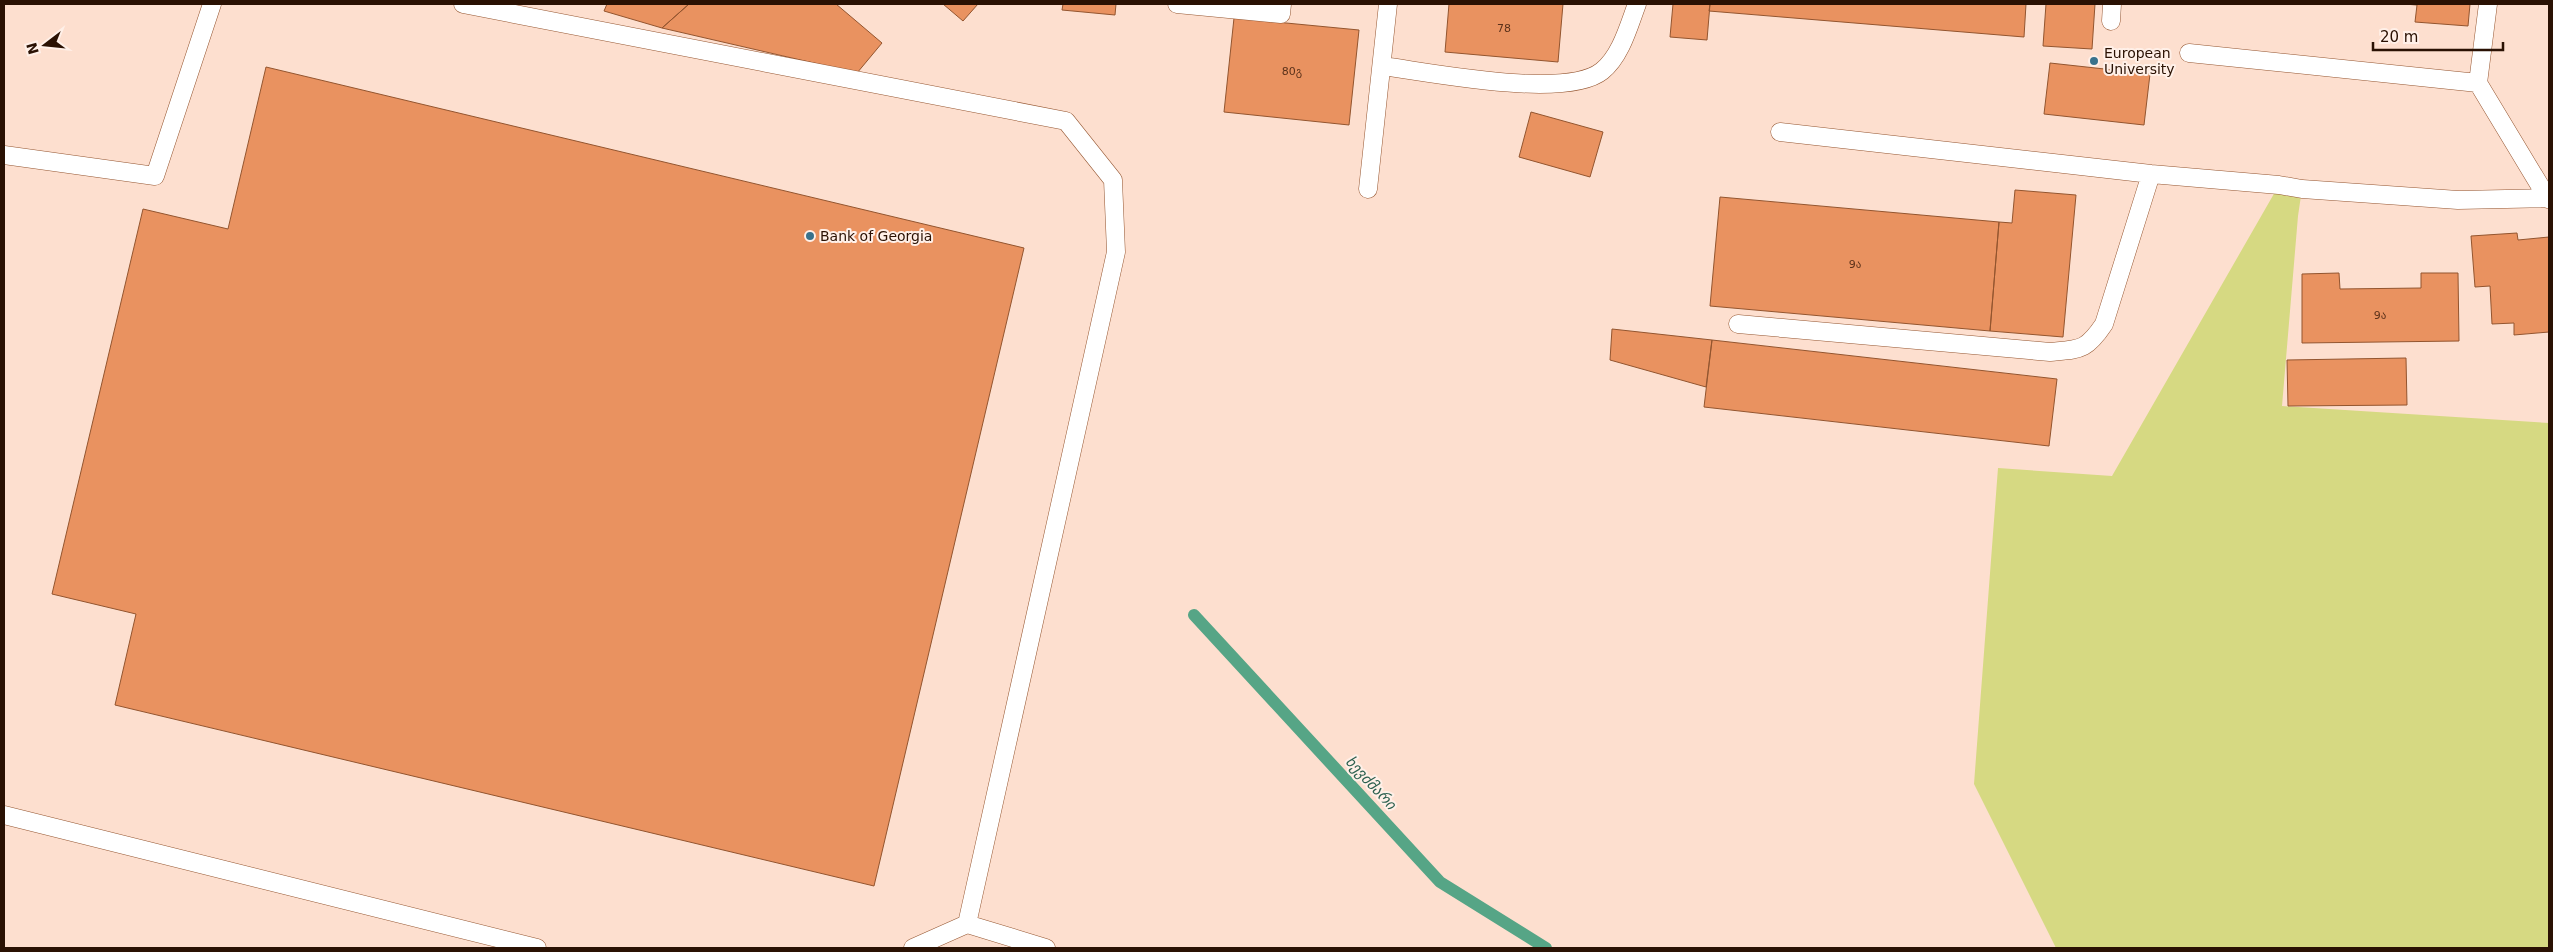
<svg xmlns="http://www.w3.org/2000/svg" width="2553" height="952" viewBox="0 0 2553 952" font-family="'DejaVu Sans','Noto Sans Georgian',sans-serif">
<rect width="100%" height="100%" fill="#fddfcf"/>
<path fill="#d6d982" d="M2279,185L2302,189L2298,216L2282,406L2549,423V948H2056L1974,784L1998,468L2112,476Z"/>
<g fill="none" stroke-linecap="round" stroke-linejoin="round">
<path stroke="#56a586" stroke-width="12" d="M1194,615L1440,882L1546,948"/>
</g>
<path fill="#e99260" stroke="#93552f" d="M607,4H689L662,28L604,11Z
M689,4H836L882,43L857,73L662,28Z
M943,4H978L963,21Z
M1063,4H1116L1115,15L1062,10Z
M1449,4H1563L1558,62L1445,52Z
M1673,4H1710L1707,40L1670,37Z
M1710,4H2026L2024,37L1709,11Z
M2046,4H2095L2092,49L2043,46Z
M2404,4H2470L2468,26L2415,22L2417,5Z
M1234,18L1359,30L1349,125L1224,112Z
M2050,63L2150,74L2144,125L2044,114Z
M266,67L1024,248L874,886L115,705L136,614L52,594L143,209L228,229Z
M1531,112L1603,132L1590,177L1519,157Z
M2015,190L2076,195L2063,337L1990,331L1999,222L2012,223Z
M1720,197L1999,222L1990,331L1710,306Z
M2517,233L2518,240L2549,237V332L2514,335V323L2492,324L2490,286L2475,287L2471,236Z
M2339,273L2340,289L2421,288V273H2458L2459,341L2302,343V274Z
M1612,329L1712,340L1706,387L1610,360Z
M1712,340L2057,379L2049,446L1704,407Z
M2406,358L2407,405L2288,406L2287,360Z"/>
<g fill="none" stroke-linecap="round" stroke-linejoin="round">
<g stroke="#955631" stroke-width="19">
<path id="lane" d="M463,4L1066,121L1113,180L1116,252L967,924L1046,948
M1177,4L1281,14L1282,4
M2111,21L2112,4
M2189,53L2478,83L2548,199
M1382,66C1429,72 1566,100 1602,71C1621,56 1629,25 1637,4
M2478,83L2488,4
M1780,132L2151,174L2279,185L2302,189L2458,200L2549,198
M4,155L155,176L212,4
M1368,189L1388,4
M1738,324L2050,352C2080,349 2086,351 2104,324L2151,174
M4,815L537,948
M913,948L967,924"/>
</g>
<use href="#lane" stroke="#fff" stroke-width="18"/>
</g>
<g fill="#39728c" stroke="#fff0e8" stroke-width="2">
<circle cx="2094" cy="61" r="5"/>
<circle cx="810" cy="236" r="5"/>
</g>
<g text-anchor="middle" stroke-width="4" stroke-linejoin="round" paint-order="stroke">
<g font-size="11" fill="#5a311a">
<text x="1504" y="32">78</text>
<text x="1292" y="75">80გ</text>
<text x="1855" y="268">9ა</text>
<text x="2380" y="319">9ა</text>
</g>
<g font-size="14" fill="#2a1103" stroke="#fff0e8" text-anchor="start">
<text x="2104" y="58">European<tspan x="2104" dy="16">University</tspan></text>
<text x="820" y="241">Bank of Georgia</text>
</g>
<g font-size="15" font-style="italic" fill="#2d604f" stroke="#fff0e8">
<text transform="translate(1371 783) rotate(47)" y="5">ხევძმარი</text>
</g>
</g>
<rect width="2553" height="952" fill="none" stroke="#2a1103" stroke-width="10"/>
<g transform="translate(45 45) rotate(254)" stroke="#fff0e8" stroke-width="4" paint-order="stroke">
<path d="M0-4L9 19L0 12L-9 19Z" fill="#2a1103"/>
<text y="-8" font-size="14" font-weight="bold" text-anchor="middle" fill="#2a1103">N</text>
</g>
<path d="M2373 42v8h130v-8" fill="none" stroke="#2a1103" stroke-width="2.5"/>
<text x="2380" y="42" font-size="15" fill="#2a1103" stroke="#fff0e8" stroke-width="4" paint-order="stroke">20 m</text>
</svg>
